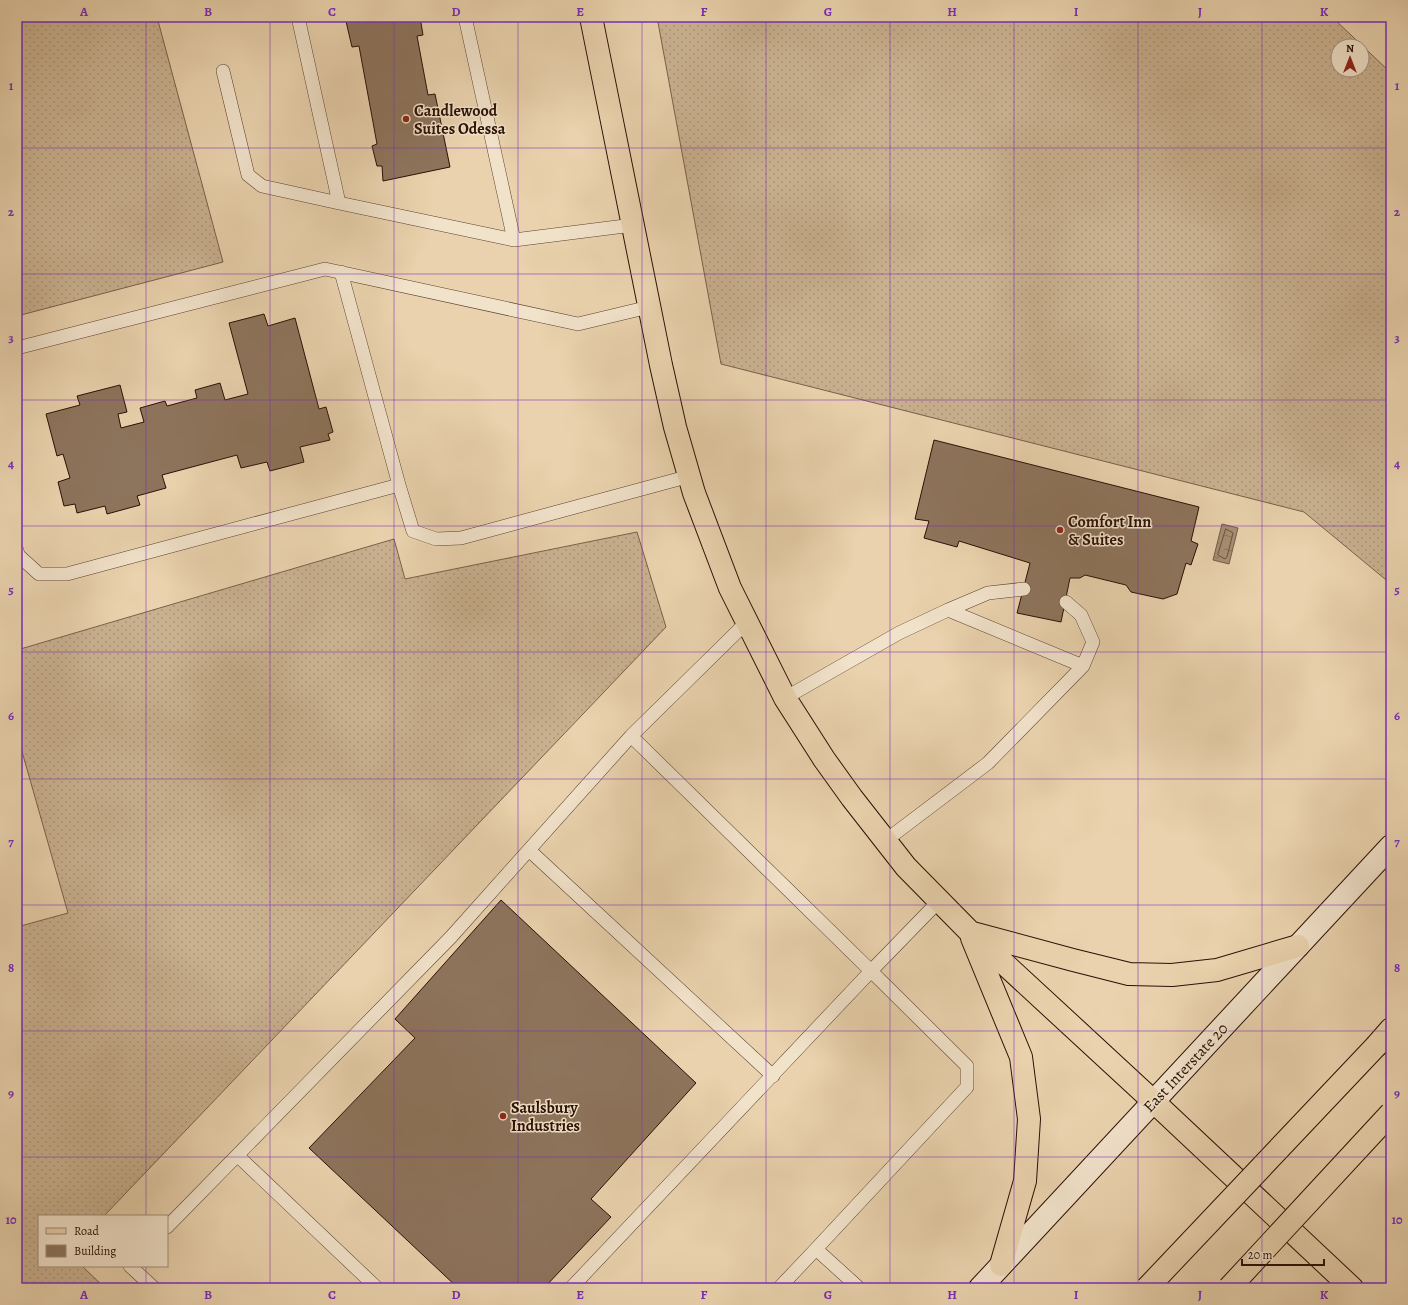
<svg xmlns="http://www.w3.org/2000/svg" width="1408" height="1305" viewBox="0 0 1408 1305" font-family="Alegreya,serif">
<defs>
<pattern id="grass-dots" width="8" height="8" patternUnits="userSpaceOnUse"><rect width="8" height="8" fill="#c9b190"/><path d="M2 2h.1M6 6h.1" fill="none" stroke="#ad977b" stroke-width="1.8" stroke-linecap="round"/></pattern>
<pattern id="water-ripples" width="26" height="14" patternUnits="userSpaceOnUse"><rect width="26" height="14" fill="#a89074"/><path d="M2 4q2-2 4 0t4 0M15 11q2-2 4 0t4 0" fill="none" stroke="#89745d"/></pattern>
</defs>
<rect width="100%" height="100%" fill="#e9d2ad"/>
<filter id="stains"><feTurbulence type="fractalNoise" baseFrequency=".005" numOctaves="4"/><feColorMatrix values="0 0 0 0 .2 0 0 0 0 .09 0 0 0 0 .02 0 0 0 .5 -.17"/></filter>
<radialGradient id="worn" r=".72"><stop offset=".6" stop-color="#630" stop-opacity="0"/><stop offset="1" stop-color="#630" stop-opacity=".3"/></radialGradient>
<path fill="url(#grass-dots)" stroke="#7a604a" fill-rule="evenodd" d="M26,17H157L223,262L17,316V19Z
M657,17H1332L1391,73V584L1304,512L721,364ZM1338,46H1362V70H1338Z
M637,532L666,627L104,1216H39V1266H82L105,1288H17V927L68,913L17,734V650L394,539L405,579Z"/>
<path fill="url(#water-ripples)" stroke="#765c48" d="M1222,524L1238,528L1229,564L1213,560Z"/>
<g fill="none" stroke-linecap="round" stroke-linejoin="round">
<path stroke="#69503c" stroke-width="1" d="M1226,529L1233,533L1227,557L1225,559L1218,555Z"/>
</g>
<path fill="#8d745c" stroke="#2a0f05" d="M345,17H420L423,35L417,36L428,95L435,94L450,167L383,181L382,166H377L372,146L377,144L359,46L352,47Z
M264,314L268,326L295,318L319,409L326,407L333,432L328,434L330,440L300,447L304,462L270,471L267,462L241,468L237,455L162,475L166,488L137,496L140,505L107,514L105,506L77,513L75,504L64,506L58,482L70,478L63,454L57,456L46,414L80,405L77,396L120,385L127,412L118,414L121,428L144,422L140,408L165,401L167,406L197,398L195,390L220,383L225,400L248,394L229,323Z
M934,440L1199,507L1191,541L1198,544L1191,565L1186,563L1177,594L1163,599L1131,592L1126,585L1085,575L1080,578H1070L1061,622L1017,613L1030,563L959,541L957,547L924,538L929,521L915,519Z
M501,900L696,1083L591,1199L611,1217L544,1288H458L309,1148L415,1038L395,1019Z"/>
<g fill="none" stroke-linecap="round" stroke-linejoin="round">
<g stroke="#5a402f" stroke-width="14">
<path id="lane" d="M298,17L339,203L514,240
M465,17L514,240L633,225
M223,71L248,175L262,186L339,203
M341,272L399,485
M17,348L325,269L578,324L649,307
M17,550L18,555L39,574H67L399,485L413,531L436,539L461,538L690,476
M948,610L1083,666
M747,622L631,736L871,971L939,901
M785,698L899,633L948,610L988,593L1024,589
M885,841L988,763L1083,666L1093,642L1081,615L1066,602
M529,850L773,1076
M238,1156L377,1288
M167,1227L451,937L631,736
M130,1266L154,1288
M571,1288L871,971L967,1066V1087L816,1249L859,1288
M779,1288L816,1249"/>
</g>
<g stroke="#2a0f05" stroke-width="24">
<path id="secondary" d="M980,1288L1391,846"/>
</g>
<g stroke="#2a0f05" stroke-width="24">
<path id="primary" d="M591,17L661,365L675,427L694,493L730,588L785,698L824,759L852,798L906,867L970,932L1153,1101L1352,1288
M973,933L1073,960L1129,974L1172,975L1217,970L1298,946
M972,938L1021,1057L1029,1119L1025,1181L1001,1265"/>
</g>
<g stroke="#2a0f05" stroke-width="24">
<path id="highway" d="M1377,1045L1391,1029"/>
</g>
<use href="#lane" stroke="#f1e2ca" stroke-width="13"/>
<use href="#secondary" stroke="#f1e2ca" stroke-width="22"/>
<use href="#primary" stroke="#e9d2ad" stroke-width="22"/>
<use href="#highway" stroke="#e9d2ad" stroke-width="22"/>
<g stroke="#2a0f05" stroke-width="24" stroke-linecap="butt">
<path id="highway-bridge" d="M1147,1288L1377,1045
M1229,1288L1391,1113"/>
</g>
<use href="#highway-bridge" stroke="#e9d2ad" stroke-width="22"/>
</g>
<path fill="none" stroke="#7b2cbf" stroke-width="1" stroke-opacity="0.55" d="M146,17V1216M270,17V1288M394,17V1288M518,17V1288M642,17V1288M766,17V1288M890,17V1288M1014,17V1288M1138,17V1288M1262,17V1288M17,148H1391M17,274H1391M17,400H1391M17,526H1391M17,652H1391M17,779H1391M17,905H1391M17,1031H1391M17,1157H1391M146,1266V1288"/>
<g fill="#8f2418" stroke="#f1e2ca" stroke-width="1.5">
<circle cx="406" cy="119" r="4"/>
<circle cx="1060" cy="530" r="4"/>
<circle cx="503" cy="1116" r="4"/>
</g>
<g text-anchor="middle" stroke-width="3" stroke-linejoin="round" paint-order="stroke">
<g font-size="16" font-weight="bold" fill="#2a0f05" stroke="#f1e2ca" text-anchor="start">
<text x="414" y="116">Candlewood<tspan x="414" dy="18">Suites Odessa</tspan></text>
<text x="1068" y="527">Comfort Inn<tspan x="1068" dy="18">&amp; Suites</tspan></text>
<text x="511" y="1113">Saulsbury<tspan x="511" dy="18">Industries</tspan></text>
</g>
<g font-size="16" fill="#2a0f05" stroke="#f1e2ca">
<text transform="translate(1185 1067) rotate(-47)" y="6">East Interstate 20</text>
</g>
</g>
<rect width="1408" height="1305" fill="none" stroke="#e9d2ad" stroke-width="44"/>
<rect x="38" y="1215" width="130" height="52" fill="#f1e2ca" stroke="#a18e7b"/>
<rect x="46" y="1228" width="20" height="6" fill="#e9d2ad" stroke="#a18e7b"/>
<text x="74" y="1235" font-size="12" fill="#2a0f05">Road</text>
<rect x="46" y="1245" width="20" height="12" fill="#8d745c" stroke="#a18e7b"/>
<text x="74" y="1255" font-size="12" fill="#2a0f05">Building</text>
<g transform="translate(1350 58)"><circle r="19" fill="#f1e2ca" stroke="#a18e7b"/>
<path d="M0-3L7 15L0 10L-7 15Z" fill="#8f2418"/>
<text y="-6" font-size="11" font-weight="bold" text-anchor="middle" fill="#2a0f05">N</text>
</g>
<path d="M1242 1259v6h82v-6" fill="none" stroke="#2a0f05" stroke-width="2"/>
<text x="1248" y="1259" font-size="12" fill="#2a0f05" stroke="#f1e2ca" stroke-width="3" paint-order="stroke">20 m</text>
<rect x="22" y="22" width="1364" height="1261" fill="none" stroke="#7b2cbf" stroke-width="1.5"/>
<g font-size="13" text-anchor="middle" font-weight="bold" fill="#7b2cbf">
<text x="84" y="16">A</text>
<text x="208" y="16">B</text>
<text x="332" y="16">C</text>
<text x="456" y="16">D</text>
<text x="580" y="16">E</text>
<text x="704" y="16">F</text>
<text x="828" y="16">G</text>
<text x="952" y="16">H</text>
<text x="1076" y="16">I</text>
<text x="1200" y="16">J</text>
<text x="1324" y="16">K</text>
<text x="11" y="90">1</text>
<text x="1397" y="90">1</text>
<text x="11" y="216">2</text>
<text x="1397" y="216">2</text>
<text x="11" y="342">3</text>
<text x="1397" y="342">3</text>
<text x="11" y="468">4</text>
<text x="1397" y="468">4</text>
<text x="11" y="594">5</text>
<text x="1397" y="594">5</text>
<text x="11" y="720">6</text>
<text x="1397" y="720">6</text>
<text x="11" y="846">7</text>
<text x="1397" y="846">7</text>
<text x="11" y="972">8</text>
<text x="1397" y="972">8</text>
<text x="11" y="1098">9</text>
<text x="1397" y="1098">9</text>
<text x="11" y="1224">10</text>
<text x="1397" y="1224">10</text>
<text x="84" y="1299">A</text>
<text x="208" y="1299">B</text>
<text x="332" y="1299">C</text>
<text x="456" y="1299">D</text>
<text x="580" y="1299">E</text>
<text x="704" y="1299">F</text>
<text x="828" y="1299">G</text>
<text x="952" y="1299">H</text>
<text x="1076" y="1299">I</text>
<text x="1200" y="1299">J</text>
<text x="1324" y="1299">K</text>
</g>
<rect width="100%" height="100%" filter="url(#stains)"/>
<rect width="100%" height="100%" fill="url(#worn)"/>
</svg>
